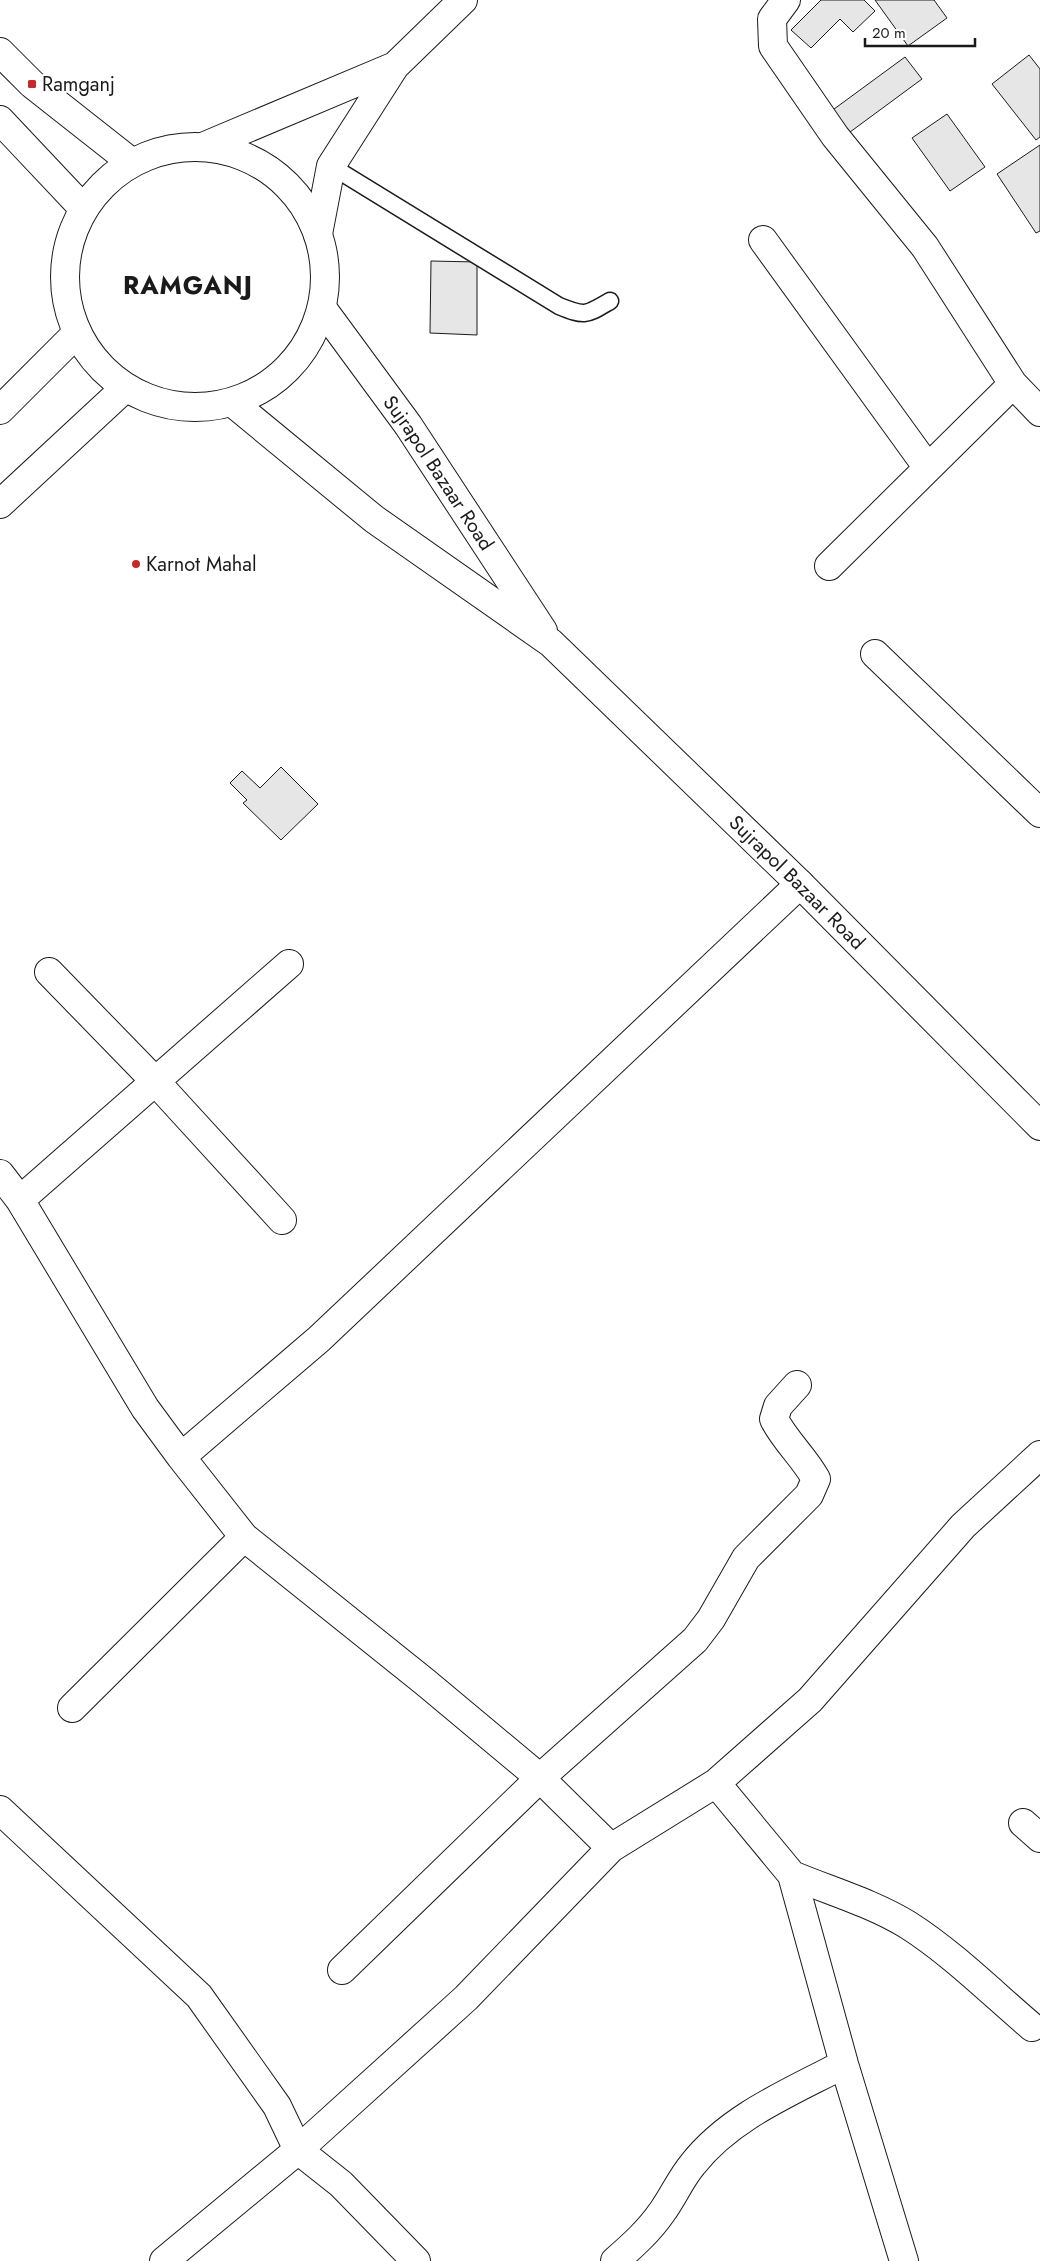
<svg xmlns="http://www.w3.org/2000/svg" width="1040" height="2261" viewBox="0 0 1040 2261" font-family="Jost,sans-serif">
<rect width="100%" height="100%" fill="#fff"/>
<path fill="#e6e6e6" stroke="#1a1a1a" d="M821,0H864L875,11L853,32L840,19L811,48L791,30Z
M875,0H934L947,18L908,46Z
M1029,55L1040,69V137L1036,140L992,84Z
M905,57L922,79L846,135L830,112Z
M947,114L985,167L950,191L912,138Z
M1040,145V231L1036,233L997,174Z
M431,261L477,262V335L430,333Z
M281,767L318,804L281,840L243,803L247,800L230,783L242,771L260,788Z"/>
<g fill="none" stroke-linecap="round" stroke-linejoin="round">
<g stroke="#1a1a1a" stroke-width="19">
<path id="lane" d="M331,166L559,306C586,317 586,315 610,301"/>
</g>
<g stroke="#1a1a1a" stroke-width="30">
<path id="street" d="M786,0L772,19L773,46L835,136L925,247L1013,384L1040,412
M763,240L928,468
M829,566L1013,384
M875,654L1040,813
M49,972L155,1081L282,1220
M0,1174L20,1200L145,1408L181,1457
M20,1200L289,964
M72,1708L244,1537
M716,1783L792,1875L844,2064L904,2261
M0,1810L199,1996L277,2106L298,2150L341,2184L416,2261
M1023,1823L1040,1838
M611,1848L540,1778L425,1682L244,1537L181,1457L319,1339L800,884
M792,1875C830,1891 872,1903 908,1925C952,1953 992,1993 1032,2027
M342,1970L540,1778L695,1640L711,1619L746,1558L809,1495L816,1479C804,1457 785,1441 774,1419L778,1406L797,1385
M164,2261L298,2150L466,1998L611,1848L716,1783L810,1700L963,1526L1040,1455
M615,2261C632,2246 649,2231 662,2212C673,2197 681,2178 693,2164C731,2116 791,2092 844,2064"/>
</g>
<g stroke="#1a1a1a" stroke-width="30">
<path id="secondary" d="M205,146L395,66
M318,234L331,166L395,66L463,0
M0,410L76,334
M0,504L125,388"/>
</g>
<g stroke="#1a1a1a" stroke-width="30">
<g id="primary">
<path d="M0,52L32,84L131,162"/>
<path d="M0,120L82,207"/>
<circle cx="195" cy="277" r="130"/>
<path id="s1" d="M322,308L408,425L543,631"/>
<path id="s2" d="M233,403L374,519L551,643L800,884L1040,1126"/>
</g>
</g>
<use href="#lane" stroke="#fff" stroke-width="16"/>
<use href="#street" stroke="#fff" stroke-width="28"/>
<use href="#secondary" stroke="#fff" stroke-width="28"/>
<use href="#primary" stroke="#fff" stroke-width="28"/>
</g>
<g fill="#c62828" stroke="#fff" stroke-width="2">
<rect x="27" y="79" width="10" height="10" rx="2.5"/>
<circle cx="136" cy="564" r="5"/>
</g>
<g text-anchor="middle" stroke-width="4" stroke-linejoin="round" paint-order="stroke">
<g font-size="20" fill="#1a1a1a" stroke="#fff" text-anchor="start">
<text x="42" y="91">Ramganj</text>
<text x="146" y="571">Karnot Mahal</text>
</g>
<g font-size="20" fill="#1a1a1a" stroke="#fff">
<text dy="7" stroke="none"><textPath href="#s1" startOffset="202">Sujrapol Bazaar Road</textPath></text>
<text dy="7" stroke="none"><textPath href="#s2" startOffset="742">Sujrapol Bazaar Road</textPath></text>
</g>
<g font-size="25" font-weight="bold" letter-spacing="1" fill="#1a1a1a" stroke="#fff">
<text x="188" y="294">RAMGANJ</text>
</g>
</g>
<path d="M865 38v8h110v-8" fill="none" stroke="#1a1a1a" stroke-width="2.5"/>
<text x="872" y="38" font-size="15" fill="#1a1a1a" stroke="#ffffff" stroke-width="4" paint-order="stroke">20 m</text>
</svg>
